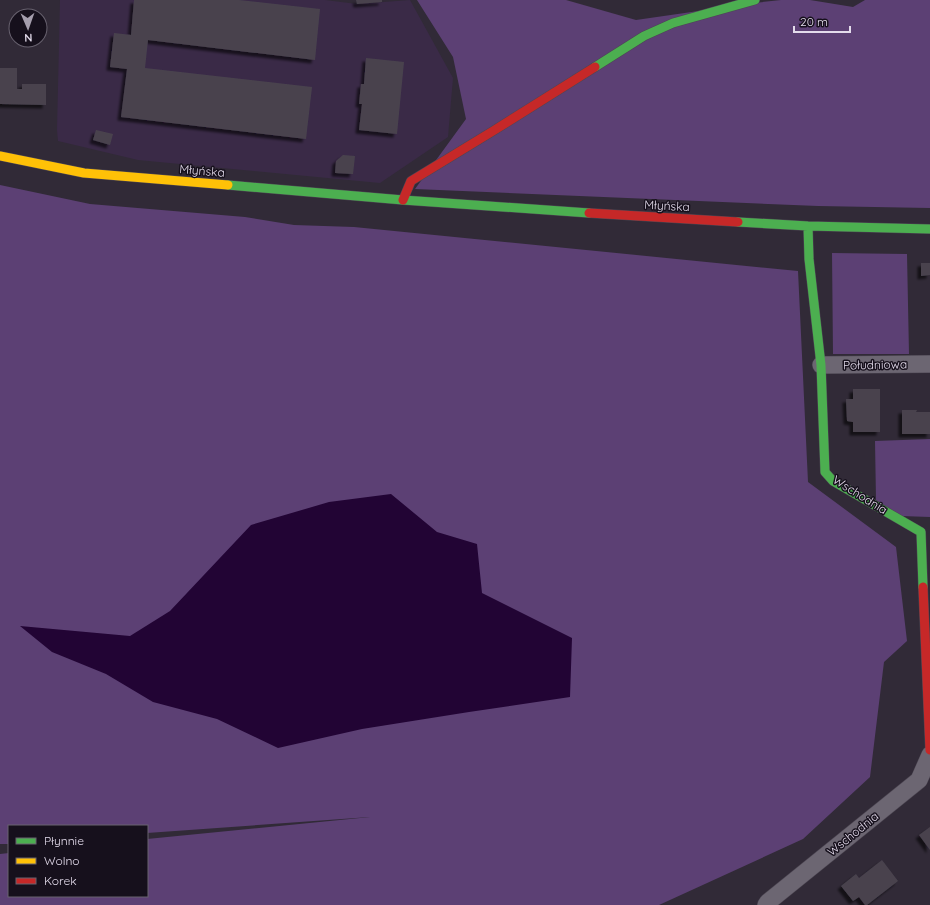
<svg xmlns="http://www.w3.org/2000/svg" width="930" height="905" viewBox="0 0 930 905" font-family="Quicksand,sans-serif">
<defs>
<filter id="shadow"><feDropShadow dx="-3.5" dy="3.5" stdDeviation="1" flood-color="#0009"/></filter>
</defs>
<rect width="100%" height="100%" fill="#312a37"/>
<path fill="#3a2a47" d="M60,0H325L357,4L410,0L453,78L448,137L380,183L138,160L58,141L57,130Z"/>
<path fill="#5c4074" d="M417,0H566L636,20L754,3L781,0H810L853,7L865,0H930V208L818,206L415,189L466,119L453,57Z
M0,185L90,204L245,217L294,225L354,227L798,271L808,482L896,547L907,641L884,662L870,777L803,839L659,905H0V854L9,853V896H147V839L370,817L147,833V826H9V844H0Z
M832,253L907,254L909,354H833Z
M930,439V517L901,516L876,500L875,441Z"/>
<path fill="#220434" d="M391,494L437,532L477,544L482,593L572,638L570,697L469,712L362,729L278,748L217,719L153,702L106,674L52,652L20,626L130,636L170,611L251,525L329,502Z"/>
<path fill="#49434e" filter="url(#shadow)" d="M134,0H239L320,9L315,60L148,40L145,68L312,87L306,139L121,117L127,69L110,67L114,33L131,35Z
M356,0H382V2L357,4Z
M366,58L404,62L397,134L359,130L362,104H359L361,84H364Z
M0,68H17V89H22V84H46V105L0,104Z
M96,130L113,134L110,145L93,140Z
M343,155L355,156L353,174L335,173L336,161Z
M921,263H930V275L921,276Z
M853,389H880V432H853V422L847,421L846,399H853Z
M902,410H917L916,412H930V434H902Z
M930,827V850L919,835Z
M882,860L898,881L867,905H865L859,897L853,901L841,886L856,874L859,878Z"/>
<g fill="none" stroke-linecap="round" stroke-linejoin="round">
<g stroke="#4d4753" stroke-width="18">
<path id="street" d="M821,365L930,364
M766,905L768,902L919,780L930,755"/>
</g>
<g stroke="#4d4753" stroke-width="10">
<path id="fast" d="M595,67L644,36L673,23L755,0
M228,185L403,200L589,213
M738,222L808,226L930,229
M808,226L809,259L821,365L825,472L833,481L921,532L923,587"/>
</g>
<g stroke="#4d4753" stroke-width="10">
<path id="slow" d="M0,156L84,173L228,185"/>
</g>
<g stroke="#4d4753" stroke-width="10">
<path id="jam" d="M403,200L411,181L493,131L595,67
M589,213L738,222
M923,587L930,750"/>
</g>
<use href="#street" stroke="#6c6672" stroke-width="17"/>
<use href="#fast" stroke="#4caf50" stroke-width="9"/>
<use href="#slow" stroke="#ffc107" stroke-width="9"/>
<use href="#jam" stroke="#c62828" stroke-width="9"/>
</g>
<g text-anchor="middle" stroke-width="3" stroke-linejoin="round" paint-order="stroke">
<g font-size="12" fill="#e4dcec" stroke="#16101c">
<text transform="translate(202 171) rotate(5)" y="4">Młyńska</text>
<text transform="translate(667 206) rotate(3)" y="4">Młyńska</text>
<text transform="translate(875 365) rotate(-1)" y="4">Południowa</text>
<text transform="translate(860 495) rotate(32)" y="4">Wschodnia</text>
<text transform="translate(853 834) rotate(-39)" y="4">Wschodnia</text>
</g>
</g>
<rect x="8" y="825" width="140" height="72" fill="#16101c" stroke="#68626f"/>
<rect x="16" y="838" width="20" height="6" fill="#4caf50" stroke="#68626f"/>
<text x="44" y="845" font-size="12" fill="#e4dcec">Płynnie</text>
<rect x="16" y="858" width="20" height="6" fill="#ffc107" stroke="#68626f"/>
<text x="44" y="865" font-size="12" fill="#e4dcec">Wolno</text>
<rect x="16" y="878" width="20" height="6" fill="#c62828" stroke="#68626f"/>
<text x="44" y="885" font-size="12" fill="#e4dcec">Korek</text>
<g transform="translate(28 28) rotate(178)"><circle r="19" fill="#16101c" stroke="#68626f"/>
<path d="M0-3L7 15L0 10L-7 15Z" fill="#a59ead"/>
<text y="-6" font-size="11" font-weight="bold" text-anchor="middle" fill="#e4dcec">N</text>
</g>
<path d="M794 26v6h56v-6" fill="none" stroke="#e4dcec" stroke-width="2"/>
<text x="800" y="26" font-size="12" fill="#e4dcec" stroke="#16101c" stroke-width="3" paint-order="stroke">20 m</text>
</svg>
